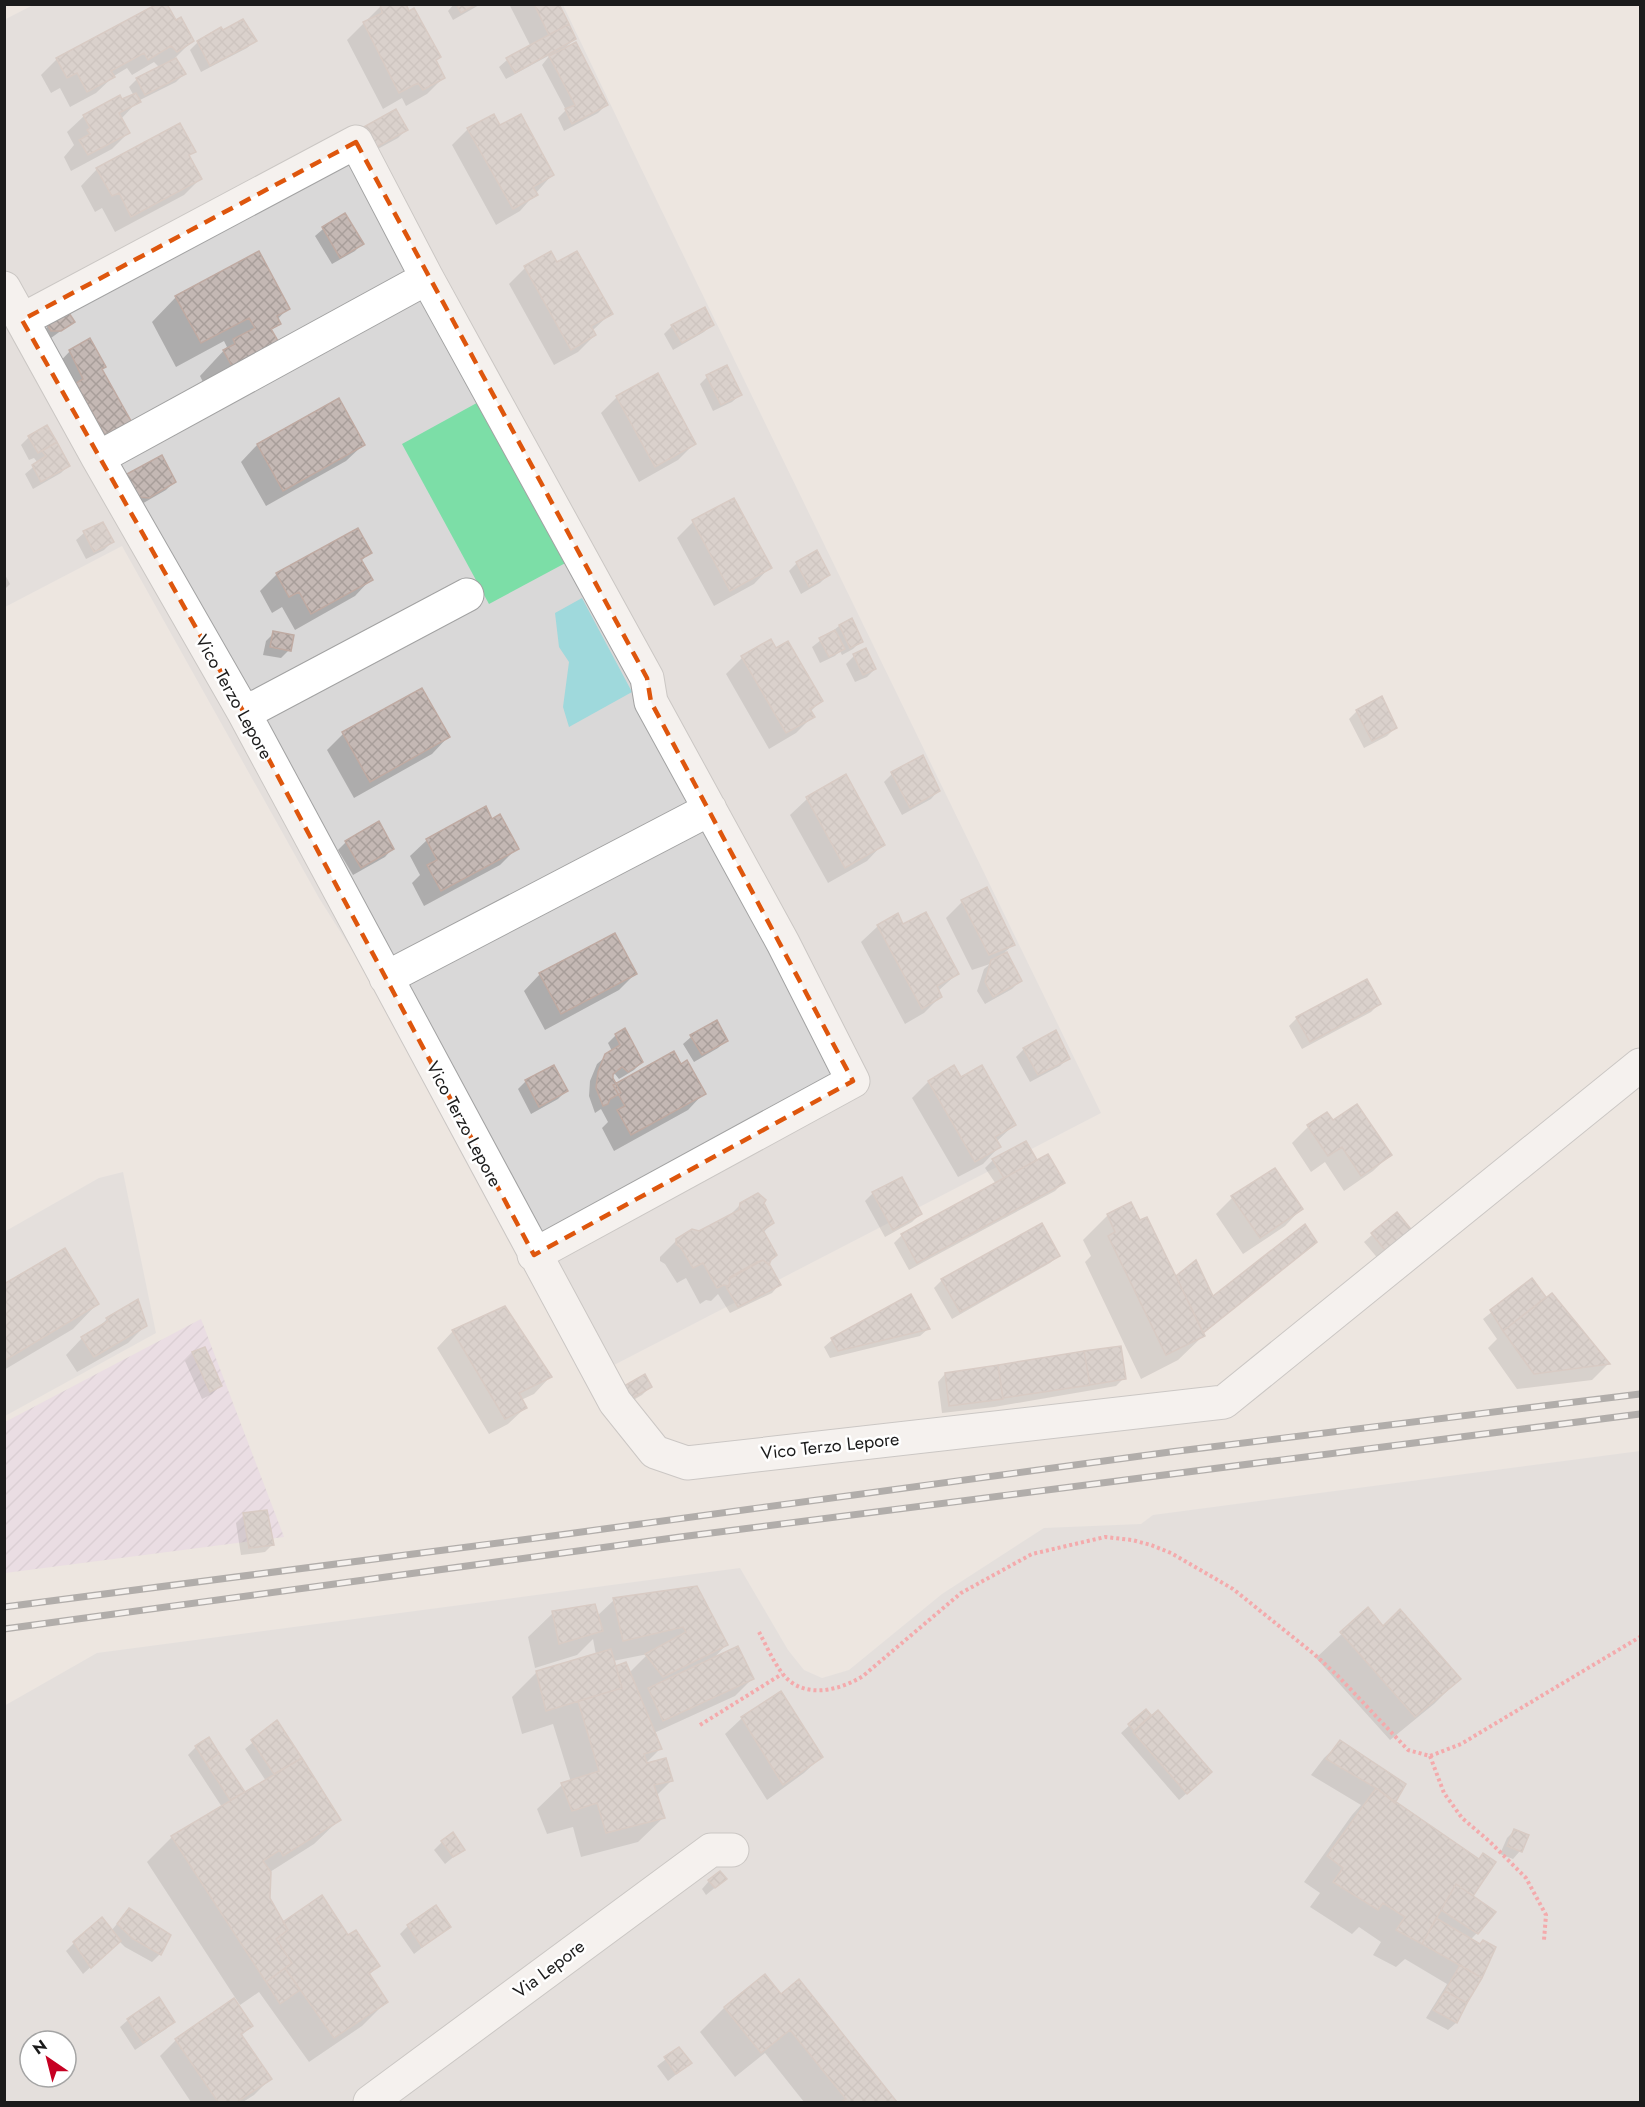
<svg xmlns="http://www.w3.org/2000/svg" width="1645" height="2107" viewBox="0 0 1645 2107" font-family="Jost,sans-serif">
<defs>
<pattern id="industrial-furrows" width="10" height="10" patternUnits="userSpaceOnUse" patternTransform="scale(1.5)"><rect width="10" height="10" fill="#e6d2e6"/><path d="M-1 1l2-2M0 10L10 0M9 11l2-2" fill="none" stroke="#c5b4c5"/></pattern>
<pattern id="building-cross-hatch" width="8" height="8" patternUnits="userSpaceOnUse" patternTransform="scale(1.5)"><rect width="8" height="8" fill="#c4b8b4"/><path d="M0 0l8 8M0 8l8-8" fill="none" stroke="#a89e9a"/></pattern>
</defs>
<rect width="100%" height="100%" fill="#ede6e0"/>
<path fill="#d9d8d8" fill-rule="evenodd" d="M35,4L563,5L639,164L1101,1113L614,1365L319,898L122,546L5,607L4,20Z
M123,1172L156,1333L5,1416L4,1232L99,1178Z
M1640,1451V2102H5L4,1706L97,1653L740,1568L788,1650L804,1670L822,1678L849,1670L942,1594L1044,1528L1141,1524L1153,1515ZM30,2041H66V2077H30Z"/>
<path fill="url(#industrial-furrows)" d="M201,1319L284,1537L5,1573V1422Z"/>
<path fill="#7cdea7" d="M484,399L571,560L489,604L402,444Z"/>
<path fill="#9fd9dc" d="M582,598L632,692L569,727L563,707L569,662L559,647L555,613Z"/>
<path fill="#0003" fill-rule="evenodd" d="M383,4L435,61L443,78L427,94L406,106L402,98L383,109L347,40Z
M454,4H481L453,20L448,11Z
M509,4H557L574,39L564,49L606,105L598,113L564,131L558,118L566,110L542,65L550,55L506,79L499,67L507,60L531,47Z
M172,19L192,41L175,58L184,74L176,82L138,101L121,119L128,133L112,149L71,171L64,157L74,145L67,132L84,116L134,96L129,87L137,79L160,68L154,62L132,75L127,68L114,76L96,93L70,107L60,88L51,93L41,75L57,59Z
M223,32L255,41L247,48L201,72L190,50L198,42Z
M500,128L552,175L520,211L496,225L452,145L468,129Z
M406,130L398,138L363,157L354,138Z
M194,151L188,157L200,179L184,195L115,232L102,208L95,212L81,186L97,169Z
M345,215L362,243L355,251L332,264L315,236L323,229Z
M556,265L611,313L592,331L595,335L578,352L554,365L509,284L525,268Z
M176,297L288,308L277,320L279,323L207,390L200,376L227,347L224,341L176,367L152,322Z
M705,309L712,324L704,332L673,350L664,334L672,326Z
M54,318L73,322L51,338H43L41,335Z
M70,351L101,370L129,421L113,437L88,451L54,368Z
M707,377L740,395L732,402L713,411L700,384Z
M617,397L694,444L678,460L639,482L601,413Z
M338,400L363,445L346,461L266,506L241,462L257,445Z
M46,427L69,465L61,473L33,489L25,474L38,463L34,458L29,460L21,445L29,437Z
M174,482L166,490L140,505L118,484Z
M693,522L770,567L754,584L714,606L677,538Z
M84,533L112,542L104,550L86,559L76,540Z
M370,552L361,561L371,579L355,596L295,630L282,607L272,613L260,591L277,574Z
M797,563L828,575L820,583L801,594L789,571Z
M4,573L10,584L4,590Z
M839,626L861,641L853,649L842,655L840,651L835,656L820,663L812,647Z
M274,633L289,650L281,658L263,655L266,641Z
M865,650L875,669L867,677L855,682L846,664L854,656Z
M742,658L821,701L810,712L813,716L796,733L769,749L726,674Z
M1357,711L1395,728L1387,736L1364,748L1349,719Z
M343,734L448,737L432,754L354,798L327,750Z
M892,774L938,791L931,799L902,815L884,782Z
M846,776L883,844L867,861L828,883L790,815L807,799Z
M485,808L492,821L517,848L500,865L424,906L412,883L420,875L410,856L427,840Z
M346,842L392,849L385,857L353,875L338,850Z
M962,902L1013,945L1005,952L1020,981L1012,989L985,1004L977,991L984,969L990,964L972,970L946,918Z
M878,926H903L957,974L938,991L940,997L924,1013L905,1024L861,942Z
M540,974H635L619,990L545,1030L524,991Z
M1379,1004L1371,1012L1302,1049L1289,1026L1297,1018Z
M1056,1033L1068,1058L1060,1066L1030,1082L1016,1057L1024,1049Z
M616,1035L642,1062L634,1070L619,1079L615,1074L612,1076L615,1085L680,1066L704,1093L688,1110L614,1151L602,1128L608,1122L601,1109L595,1113L589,1096L590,1081L597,1064L612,1051L608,1043Z
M691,1037L726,1040L718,1048L694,1062L683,1044Z
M961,1079L1014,1125L996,1142L999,1147L983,1164L958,1177L912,1098L928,1082Z
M526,1081L566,1091L558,1099L531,1114L518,1089Z
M1333,1123L1390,1155L1373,1171L1344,1191L1325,1162L1311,1172L1292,1143L1308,1127Z
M993,1160L1036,1162L1063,1183L1055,1191L909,1270L894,1243L902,1235L996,1184L985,1168Z
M1275,1171L1301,1209L1285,1226L1243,1254L1216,1214L1232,1198Z
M873,1193L920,1214L912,1222L885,1237L865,1201Z
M762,1203L772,1223L763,1233L768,1264L779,1285L772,1293L730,1313L718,1294L711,1301L706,1300L700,1304L686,1278L677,1283L665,1264L660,1261V1257L677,1240L699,1233L727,1218L741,1204Z
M1396,1214L1412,1233L1380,1261L1364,1242Z
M1108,1215L1139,1222L1175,1279L1195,1263L1203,1336L1178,1360L1141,1379L1085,1262L1091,1256L1083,1240Z
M1041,1225L1058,1256L1050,1263L952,1319L934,1288L942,1280Z
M1532,1280L1539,1305L1608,1364L1592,1380L1517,1389L1488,1348L1497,1339L1483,1319Z
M4,1286L97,1304L73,1329L4,1370Z
M910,1296L928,1329L920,1336L830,1358L824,1347L832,1340Z
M107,1319L145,1326L128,1343L77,1372L66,1355L82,1338L96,1330Z
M453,1331L550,1377L534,1394L521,1400L525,1408L508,1424L489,1434L437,1348Z
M1120,1348L1124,1378L1116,1386L994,1407L942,1413L938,1382L945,1374Z
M193,1353L220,1386L212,1394L202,1399L185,1361Z
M650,1387L642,1395L623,1406L617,1395Z
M244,1515L273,1544L265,1552L241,1555L236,1523Z
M696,1588L726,1645L712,1660L752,1679L735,1696L654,1733L661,1748L643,1766L671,1781L656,1796L663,1818L638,1842L581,1857L573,1827L547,1834L537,1809L562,1785L571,1782L553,1724L522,1734L512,1697L537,1672L596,1655L593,1639L577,1655L535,1668L528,1637L553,1613L597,1616L614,1600ZM648,1654L629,1673L625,1664L615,1668L613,1661Z
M1368,1609L1383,1628L1459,1679L1434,1704L1390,1740L1316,1658Z
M1145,1711L1203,1779L1179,1800L1121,1733Z
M742,1718L821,1757L804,1773L767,1800L725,1734Z
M277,1722L339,1820L314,1844L270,1872L268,1899L283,1924L348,1937L378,1966L369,1975L386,2002L362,2026L309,2062L259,1992L240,2005L147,1862L172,1837L222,1807L188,1755L196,1747L243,1792L238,1796L266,1781L245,1749Z
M1341,1742L1394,1802L1478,1860L1483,1855L1472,1895L1477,1933L1470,1940L1480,1977L1456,2023L1448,2030L1426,2018L1447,1984L1405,1959L1396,1967L1373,1955L1381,1942L1359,1927L1352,1934L1310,1907L1320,1893L1304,1882L1352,1815L1361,1805L1311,1775L1324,1758Z
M1515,1830L1520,1851L1513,1859L1500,1854L1507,1838Z
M442,1842L463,1849L445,1864L434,1850Z
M709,1881L717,1886L706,1895L702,1889Z
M122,1918L160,1954L152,1962L125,1947L119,1941L83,1974L66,1951L74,1943L111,1931Z
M408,1926L449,1927L414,1954L400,1934Z
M764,1976L780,1996L798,1981L896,2102H804L765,2053L735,2077L700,2032L724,2008Z
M128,2020L173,2021L166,2029L135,2050L120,2027Z
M251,2026L241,2036L270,2079L254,2095L243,2102H191L160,2056L176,2040Z
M679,2049L690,2063L668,2081L657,2066Z"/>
<path fill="url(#building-cross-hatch)" stroke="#bfaaa2" stroke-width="1.5" d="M157,4H167L176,20L181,17L194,41L177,52L171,46L148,60L144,53L111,71L115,77L87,92L77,73L67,78L56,58Z
M406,4L409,11L414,8L441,57L436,60L445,78L423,90L418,83L399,93L363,22L382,13L380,4Z
M456,4H477L461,13Z
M534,4H559L569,24L549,35Z
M243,19L257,41L210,66L197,41L221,27L223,30Z
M569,24L576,39L515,73L506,58Z
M576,42L608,105L572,124L565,109L575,105L549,56Z
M176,58L186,74L145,95L136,78Z
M136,93L141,102L119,113L130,133L88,155L79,140L90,134L87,130L90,128L83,115L120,95L122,99Z
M396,109L408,130L371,150L360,129Z
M494,114L500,125L521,114L554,175L533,187L538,195L513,209L467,128Z
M180,123L196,152L189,155L202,179L131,217L119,193L112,196L96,168Z
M345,213L364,244L340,258L322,227Z
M259,251L290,309L277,316L281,324L271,329L278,341L232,366L223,350L235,344L233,339L255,328L249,318L201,343L175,296Z
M551,251L557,262L577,251L613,314L591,326L596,335L571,350L524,266Z
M705,307L714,325L682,343L671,325Z
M67,310L75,322L61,331H51L48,326L53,317Z
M90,338L106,367L102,369L131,421L105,435L76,383L83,379L69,350Z
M727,365L742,395L721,405L706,375Z
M658,373L696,444L655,467L616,396Z
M339,398L365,445L283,491L257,444Z
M47,425L57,442L38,453L28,436Z
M57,442L70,466L41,482L32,465L46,456L42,451Z
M162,455L176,482L149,498L138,497L125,475Z
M734,498L772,568L730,591L692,520Z
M103,522L114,542L94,552L83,531Z
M358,528L372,553L361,559L373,580L311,614L299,592L289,597L276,573Z
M817,550L830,575L809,587L796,562Z
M852,618L863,642L850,648L839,625Z
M835,630L845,649L829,657L819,638Z
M273,631L294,635L291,651L270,647Z
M771,639L776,648L788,641L823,701L810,709L815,717L786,733L741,656Z
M866,648L876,669L863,675L853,654Z
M422,688L450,737L370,782L342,732Z
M1382,696L1397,728L1372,741L1356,710Z
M923,755L940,791L910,808L891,772Z
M846,774L885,845L845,868L806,797Z
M486,806L492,819L500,814L519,849L441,891L427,865L437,860L426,839Z
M379,821L394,849L361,868L345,841Z
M987,887L1015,945L989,955L961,900Z
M926,912L959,974L937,986L942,997L922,1009L877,925L898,913L903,924Z
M615,933L637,974L561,1014L539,973Z
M1007,952L1022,981L993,997L985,982L991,960Z
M1367,979L1381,1004L1310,1042L1296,1017Z
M717,1020L728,1041L702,1055L690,1035Z
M625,1028L643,1062L628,1072L622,1067L613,1074V1078L621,1093L610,1099L608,1104L603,1106L596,1088L598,1072L605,1054L620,1045L615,1034Z
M1056,1030L1070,1059L1038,1075L1023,1048Z
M674,1051L681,1064L687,1060L706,1094L631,1135L617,1110L625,1106L613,1085Z
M554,1065L568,1091L539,1107L525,1080Z
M954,1065L961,1077L982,1065L1016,1125L995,1137L1001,1147L975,1162L928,1081Z
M1357,1104L1392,1155L1361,1176L1342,1147L1328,1156L1307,1125L1327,1112L1333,1120Z
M1026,1141L1037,1160L1004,1178L992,1159Z
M1048,1154L1065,1183L917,1263L901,1234Z
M1275,1168L1303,1209L1260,1238L1231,1196Z
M902,1177L922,1214L893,1230L872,1192Z
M758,1193L766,1200L764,1203L774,1223L763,1230L777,1255L771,1260L769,1265L763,1260L757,1262L730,1277L729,1286L724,1285L717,1288L703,1263L693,1268L681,1248L676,1244V1239L692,1229L699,1231L739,1210L740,1203Z
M1131,1202L1140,1220L1147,1217L1205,1336L1166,1355L1108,1236L1115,1232L1107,1214Z
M1397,1212L1414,1233L1389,1255L1371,1233Z
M1042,1223L1060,1256L960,1312L941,1279Z
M1305,1224L1317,1242L1203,1333L1176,1276L1196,1260L1213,1296Z
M65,1248L99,1304L4,1361V1284Z
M763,1260L770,1265L781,1285L738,1307L726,1287L730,1284L729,1279Z
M1532,1278L1546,1297L1503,1331L1490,1310Z
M1552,1293L1610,1364L1534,1374L1503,1331Z
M911,1294L930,1329L838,1351L831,1338Z
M138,1299L147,1326L94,1357L81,1337L108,1321L106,1318Z
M505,1306L552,1377L519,1393L527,1408L505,1419L452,1330Z
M1121,1346L1126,1379L1090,1385L1084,1351Z
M205,1347L222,1386L210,1392L192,1352Z
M1084,1351L1090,1385L1003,1398L998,1365Z
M998,1365L1003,1399L949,1406L945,1373Z
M645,1374L652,1387L631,1399L624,1386Z
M267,1510L274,1545L249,1548L243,1513Z
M697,1586L728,1645L663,1677L645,1654L686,1632L683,1627L623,1641L613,1598Z
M595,1604L603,1631L559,1644L552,1611Z
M1368,1607L1383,1626L1400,1609L1461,1679L1415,1717L1340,1632Z
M738,1646L754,1679L663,1721L648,1688Z
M611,1649L622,1688L546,1711L536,1671Z
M626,1662L662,1749L644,1754L647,1763L666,1758L673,1781L654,1785L665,1818L606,1833L597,1803L572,1811L561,1783L599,1771L578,1701L622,1688L616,1666Z
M781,1691L823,1757L783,1785L741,1717Z
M1146,1709L1151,1715L1134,1731L1128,1724Z
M1158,1710L1212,1772L1187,1794L1133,1732Z
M277,1720L302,1758L274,1774L251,1740Z
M209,1737L219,1753L206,1763L195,1746Z
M1340,1740L1406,1784L1395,1803L1376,1788L1326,1759Z
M219,1753L245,1792L230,1800L206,1763Z
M302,1758L341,1820L283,1856L280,1850L263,1861L271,1872L270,1898L288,1930L276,1939L292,1963L266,1982L171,1836Z
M1376,1788L1479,1859L1483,1853L1496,1862L1473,1896L1456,1884L1422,1944L1396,1930L1405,1917L1383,1903L1378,1910L1333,1882L1343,1868L1327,1856Z
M1514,1829L1529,1835L1522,1852L1507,1846Z
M453,1832L465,1850L453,1857L441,1841Z
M720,1871L727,1879L715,1888L708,1880Z
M1456,1884L1496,1912L1478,1934L1441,1910Z
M322,1895L348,1935L356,1930L380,1966L369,1973L388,2002L334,2038L285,1968L292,1963L276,1939L288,1930L283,1922Z
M436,1905L451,1927L422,1947L407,1925Z
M129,1908L171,1935L161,1955L133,1939L117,1924Z
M102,1917L121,1941L91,1968L73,1942Z
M1436,1918L1480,1944L1483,1940L1496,1947L1482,1978L1422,1944Z
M1460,1965L1482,1978L1467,2003L1445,1991Z
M285,1968L300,1990L280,2004L266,1982Z
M765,1974L781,1994L799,1979L897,2102H841L846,2099L790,2030L761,2053L724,2007Z
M1445,1991L1467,2003L1457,2023L1433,2010Z
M159,1997L175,2022L143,2043L127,2019Z
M234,1998L253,2026L241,2034L272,2079L237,2102H218L175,2039Z
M679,2047L692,2063L676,2074L664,2057Z"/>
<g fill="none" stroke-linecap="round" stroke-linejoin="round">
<g stroke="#a2a2a2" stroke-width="35">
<path id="street" d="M4,288L98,458L243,711L615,1402L655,1452L687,1463L1224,1402L1640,1065
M22,320L356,142L427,278L647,678L651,702L783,943L853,1081L534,1255
M98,458L427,278
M243,711L258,706L467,595
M386,978L710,809
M370,2102L711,1850H732"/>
</g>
<path stroke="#fc626d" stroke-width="4" stroke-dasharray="3 3" stroke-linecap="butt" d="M759,1632C766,1645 773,1661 782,1673C802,1700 839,1691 863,1676L961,1593L1032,1554L1105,1537L1132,1540L1151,1545L1171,1553L1233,1589L1314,1654L1338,1676L1408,1750L1430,1756L1461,1744L1640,1637
M700,1725L782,1674
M1430,1756L1444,1793L1462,1818L1489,1841L1526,1878L1546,1915L1544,1940"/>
<use href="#street" stroke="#fff" stroke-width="33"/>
<g stroke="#696969" stroke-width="7">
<path id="rail" d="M4,1607L552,1536L1170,1452L1640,1394
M4,1629L680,1537L1640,1414"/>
</g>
<use href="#rail" stroke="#fff" stroke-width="4.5" stroke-dasharray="14" stroke-linecap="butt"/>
</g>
<path d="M0 0H1645V2107H0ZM356,142L647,678L651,702L853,1081L534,1255L243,711L22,320Z" fill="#ede6e0" fill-opacity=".55" fill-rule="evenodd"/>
<path fill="none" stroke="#de560d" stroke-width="4.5" stroke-dasharray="12 8" stroke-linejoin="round" d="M356,142L647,678L651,702L853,1081L534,1255L243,711L22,320Z"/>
<g text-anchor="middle" stroke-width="5" stroke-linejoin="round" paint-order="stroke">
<g font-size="18" fill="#1b1b1b" stroke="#fff">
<text transform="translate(234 697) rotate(61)" y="6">Vico Terzo Lepore</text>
<text transform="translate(464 1124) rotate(62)" y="6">Vico Terzo Lepore</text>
<text transform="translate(830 1446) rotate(-6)" y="6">Vico Terzo Lepore</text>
<text transform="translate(549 1969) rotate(-37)" y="6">Via Lepore</text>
</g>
</g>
<rect width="1645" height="2107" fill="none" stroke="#1b1b1b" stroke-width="12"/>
<g transform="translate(48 2059) rotate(325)"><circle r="28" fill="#ffffff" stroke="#a4a4a4" stroke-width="1.5"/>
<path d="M0-4.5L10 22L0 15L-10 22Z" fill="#c60022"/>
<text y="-9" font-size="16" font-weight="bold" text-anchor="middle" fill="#1b1b1b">N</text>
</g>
</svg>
